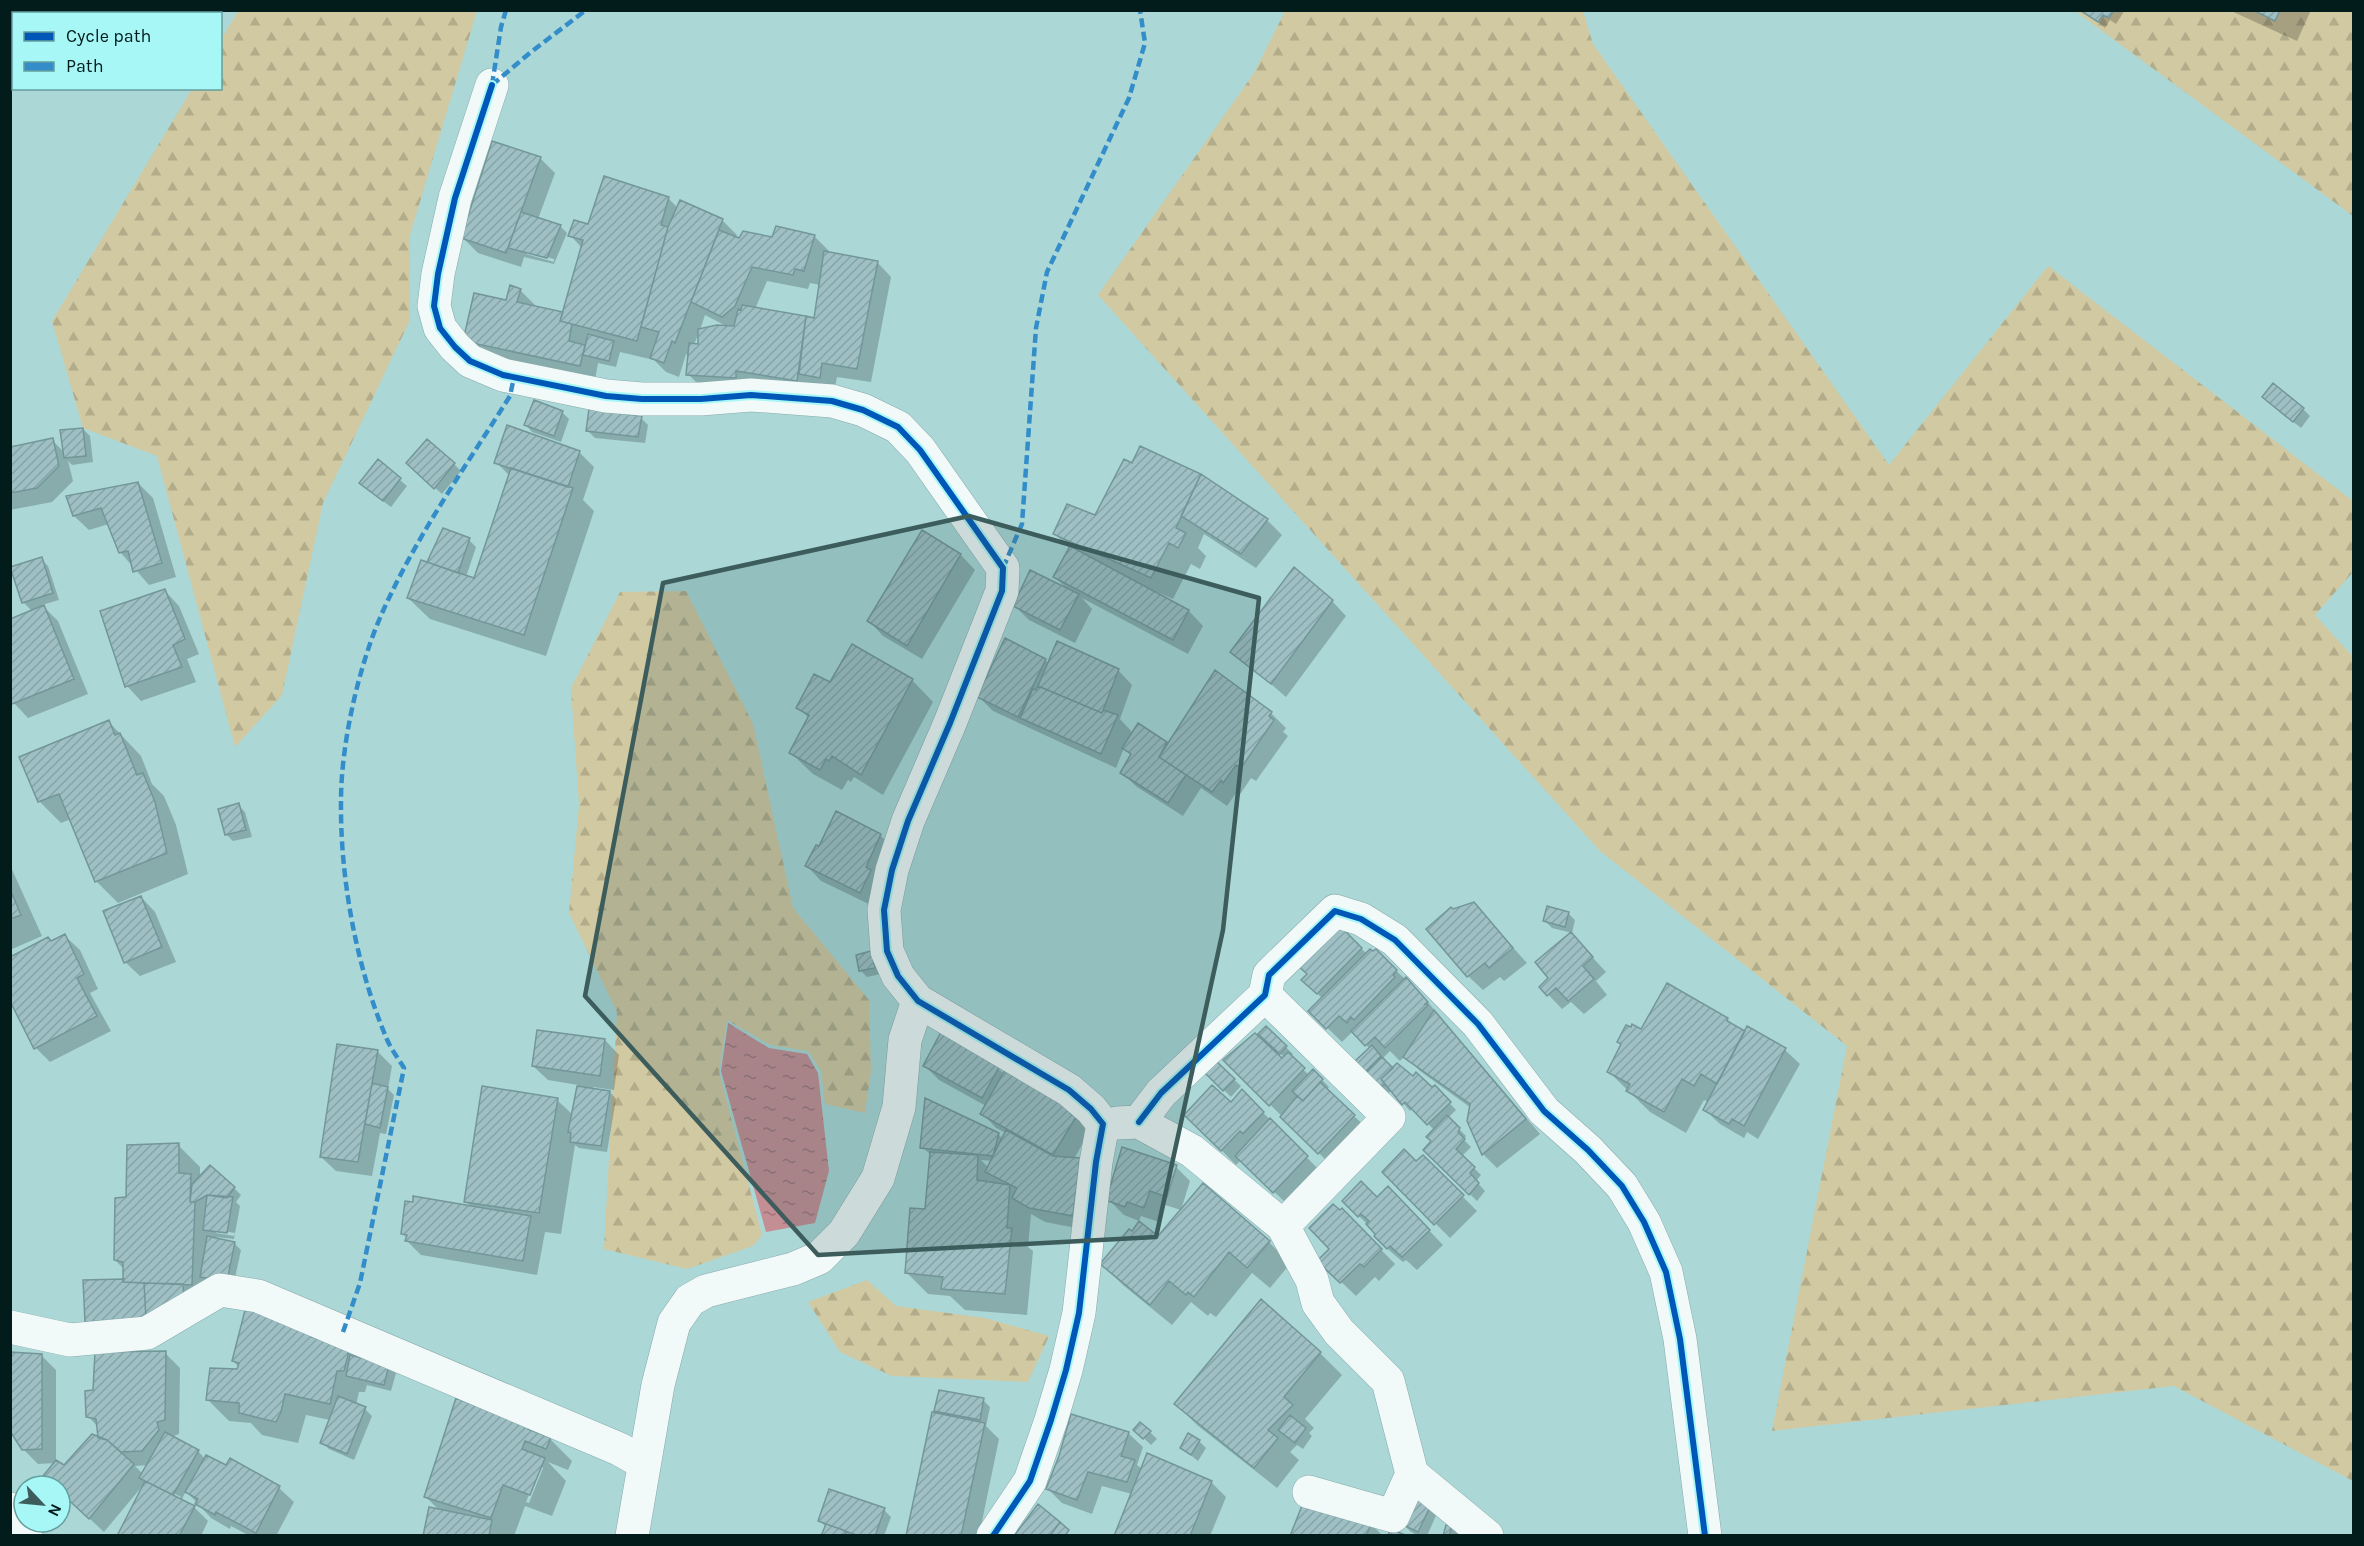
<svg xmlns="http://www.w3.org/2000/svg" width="2364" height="1546" viewBox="0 0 2364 1546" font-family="Karla,sans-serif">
<defs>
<pattern id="forest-firs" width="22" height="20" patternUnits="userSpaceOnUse" patternTransform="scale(1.5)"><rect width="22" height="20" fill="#d1c9a1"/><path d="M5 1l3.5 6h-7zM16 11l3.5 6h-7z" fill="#b2ac8a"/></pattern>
<pattern id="water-ripples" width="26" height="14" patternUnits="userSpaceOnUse" patternTransform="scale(1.5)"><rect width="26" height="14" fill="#c38e94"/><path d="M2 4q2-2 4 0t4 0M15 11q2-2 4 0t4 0" fill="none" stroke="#9c7378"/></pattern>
<pattern id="building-hatch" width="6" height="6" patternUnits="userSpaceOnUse" patternTransform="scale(1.5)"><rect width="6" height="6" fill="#9ec0c4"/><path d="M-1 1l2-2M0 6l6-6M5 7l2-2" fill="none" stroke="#86a4a8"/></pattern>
</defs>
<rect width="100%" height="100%" fill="#abd7d7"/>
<path fill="url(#forest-firs)" d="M238,11H477L410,235V320L323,503L282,695L235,747L157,456L83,428L52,321L192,89L220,88L221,40Z
M1285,11H1583L1593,44L1889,465L2048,266L2353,501V572L2315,615L2354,658L2353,1481L2174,1386L1772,1431L1847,1046L1600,851L1098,295L1254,73Z
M2075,11H2353V216Z
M686,591L753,724L793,908L869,1000L871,1071L865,1113L825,1104L821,1071L808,1051L770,1045L727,1020L719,1072L762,1235L753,1246L687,1269L604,1249L617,1012L569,913L579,805L571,688L620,592Z
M867,1280L896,1306L985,1318L1049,1336L1028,1382L892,1376L840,1352L808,1302Z"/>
<path fill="url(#water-ripples)" d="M728,1023L769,1048L807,1054L818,1073L829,1171L815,1223L766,1232L721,1071Z"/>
<path fill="#0003" fill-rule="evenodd" d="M2083,10H2125L2116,24L2110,20L2105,28Z
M2229,10H2311L2297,41Z
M540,158L555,173L538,219L560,226L567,233L554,264L524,257L521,267L478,253L463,238ZM526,251L554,259V262L526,254Z
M668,198L678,208L722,220L737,235L735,238L774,239L814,236L829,251L828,254L877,262L891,277L871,382L837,377L834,392L703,389L688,374L689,356L686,354L679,377L666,372L654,360L620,352L616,367L598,363L595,380L479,355L465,341L520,290L535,305L534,307L564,314L582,248L570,235L589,226ZM767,281L808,289L810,283L820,285L815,320L755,309ZM705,315L730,328L700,330ZM699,332V345H694Z
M2271,404L2303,409L2310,416L2301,428Z
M562,412L569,419L561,442L532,432L526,425Z
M641,418L648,425L645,443L595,438L588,431Z
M83,429L90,436L93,462L72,465L68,461L73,481L52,502L10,510V449L52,440L64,452Z
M1140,448L1200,475L1267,520L1282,535L1256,568L1204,534L1198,548L1206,556L1200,569L1191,564L1173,599L1157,592L1156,594L1189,611L1203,626L1188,654L1082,598L1092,609L1075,643L1029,620L1015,606L1067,589L1055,577L1070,549L1055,534L1096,517Z
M579,452L594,467L583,500L594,511L546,656L430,619L408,598L444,530L469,540L476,547L466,577L475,580L510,476L496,462Z
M378,461L407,486L391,507L368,490Z
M454,464L461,471L442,494L415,470Z
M138,483L153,498L176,577L149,585L120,552L109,524L89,530L74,516Z
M923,532L961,555L975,570L922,659L883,636L869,621Z
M41,559L48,566L59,600L42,605L58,621L88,694L28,718L14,703L32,611L23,602Z
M165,591L179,606L199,654L187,659L196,682L141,701L127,686Z
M1332,601L1346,616L1286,697L1232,651Z
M1045,660L1049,664L1118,670L1132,685L1120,719L1133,733L1138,725L1168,744L1216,672L1271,713L1286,728L1283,732L1288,736L1256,781L1251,778L1239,796L1236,793L1227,806L1201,788L1183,816L1137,787L1122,773L1132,756L1124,748L1116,768L993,711L979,697Z
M912,680L933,702L883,795L854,777L851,782L848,780L842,790L813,774L791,753L809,718L798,708L830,684Z
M109,722L141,756L152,784L164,796L176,825L188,874L118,903L96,881L71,819L61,823L39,801Z
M238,805L245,812L252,837L233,841L226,834Z
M880,835L895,850L875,907L821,881L807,866Z
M10,865L42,936L10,950Z
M141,897L155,912L176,962L140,976L125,962Z
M1474,904L1527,963L1504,981L1500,977L1483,990L1468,976L1453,911Z
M1568,913L1575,920L1572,933L1552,928L1545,921Z
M1341,929L1367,954L1375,951L1420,993L1540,1134L1497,1168L1483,1154L1471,1108L1420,1071L1405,1056L1400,1061L1390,1051L1382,1059L1397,1074L1413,1078L1441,1094L1456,1110L1448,1118L1466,1136L1464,1140L1471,1147L1462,1156L1481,1175L1476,1181L1485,1191L1477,1201L1425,1150L1433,1141L1434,1130L1413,1108L1410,1111L1392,1090L1387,1094L1356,1062L1370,1049L1353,1031L1342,1042L1310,1011L1323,999L1303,980Z
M1571,934L1606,972L1596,981L1607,995L1584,1014L1571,1002L1562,1009L1541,987L1550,978Z
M65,936L80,950L98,989L90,993L111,1031L50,1062L36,1048L51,942Z
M871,953L881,974L867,977L860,970Z
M1727,1019L1735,1027L1785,1050L1800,1064L1758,1139L1747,1132L1744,1138L1720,1124L1705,1110L1709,1102L1704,1100L1686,1133L1650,1112L1609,1072L1642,1031Z
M1266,1028L1293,1054L1290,1057L1309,1075L1313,1071L1329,1087L1326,1090L1369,1130L1333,1167L1225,1060H1282L1285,1058L1267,1041Z
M941,1034L998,1068L1004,1074L1071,1111L1089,1132L1074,1159H1080L1087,1230L1045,1222L1031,1214L1028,1247L1033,1251L1027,1315L965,1310L950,1296L928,1294L906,1272L926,1210L931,1155L922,1147L998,1134L1003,1139L1006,1133L996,1128L982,1113L986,1106L939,1080L924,1065ZM981,1160L993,1161L989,1168Z
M605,1040L619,1055L614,1090L593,1087V1089L610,1092L616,1099L607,1152L579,1148L575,1145L561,1234L545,1232L537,1275L421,1255L407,1241V1238L403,1234L472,1208L466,1201L557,1100L573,1115L578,1085L548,1080L533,1066Z
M377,1051L392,1066L388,1089L394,1095L386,1134L380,1133L372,1176L336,1171L321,1157Z
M1215,1062L1241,1086L1231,1097L1206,1072Z
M1242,1091L1321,1172L1289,1206L1241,1160L1236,1165L1187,1115L1231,1104Z
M178,1145L200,1167V1178L234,1188L241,1195L236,1202L240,1206L234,1239L216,1237V1240L234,1243L241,1250L233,1287L213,1306L84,1282L125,1281L124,1269L115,1260L128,1199ZM216,1230L235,1233L234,1236L216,1233Z
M1423,1157L1477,1211L1450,1238L1384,1172L1417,1163Z
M1176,1167L1190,1181L1181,1210L1165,1205L1159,1222L1141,1216L1139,1221L1124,1215L1110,1201Z
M1377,1199L1402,1202L1443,1245L1417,1270L1406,1260L1403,1262L1390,1251L1376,1236L1377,1234L1344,1201Z
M1342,1210L1395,1264L1379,1281L1375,1277L1356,1296L1334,1275L1331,1249L1340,1212Z
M1158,1238L1269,1242L1290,1264L1270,1288L1252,1273L1216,1317L1210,1313L1208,1316L1191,1302L1172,1325L1123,1285L1102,1264Z
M246,1311L350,1348L360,1359L389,1366L396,1373L391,1391L367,1385L365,1392H359L356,1405L365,1409L372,1416L354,1460L329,1449L322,1442L330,1420L306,1415L298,1443L262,1435L251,1423L229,1421L207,1399L239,1371V1367L233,1361Z
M165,1353L180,1368L179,1434L171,1437L198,1451L205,1459L279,1488L294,1502L276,1536H250L231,1526L230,1529L211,1518L186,1491L181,1501L194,1507L208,1521L201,1536H119L144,1484L104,1532L60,1491V1486H55L45,1476L56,1463L38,1464L23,1449L41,1355L56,1370V1461L64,1467L99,1441L98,1427L88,1416L94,1391ZM148,1465L143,1474L135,1466ZM148,1480L181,1497L179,1500L148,1484Z
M1320,1353L1342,1375L1305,1419L1314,1428L1309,1433L1312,1436L1303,1449L1297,1445L1290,1452L1299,1460L1277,1488L1197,1425L1176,1404Z
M983,1400L990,1407L986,1426L999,1439L979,1536H908L940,1415L935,1411Z
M528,1427L534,1433L550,1439L572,1461L568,1470L548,1462L566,1481L552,1516L525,1506L514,1536H425L440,1511L426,1497ZM541,1466L543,1468L529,1503L526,1502Z
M1135,1430L1150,1432L1157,1439L1151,1445Z
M1128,1433L1143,1447L1137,1465L1142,1469L1211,1482L1226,1497L1210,1536H1116L1132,1494L1102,1486L1092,1514L1062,1503L1048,1489Z
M1199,1441L1206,1448L1198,1461L1182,1448Z
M1417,1498L1438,1511L1427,1536H1419L1411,1532L1404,1525Z
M884,1510L891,1517L884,1536H823L826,1527L820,1521Z
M1371,1524L1383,1536H1291Z
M1451,1527L1458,1534L1457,1536H1444Z"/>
<path fill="url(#building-hatch)" stroke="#739699" stroke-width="1.5" d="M2114,10L2109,18L2103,15L2098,22L2081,11Z
M2253,10H2280L2275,21Z
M492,141L541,157L506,253L461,238Z
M604,176L669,197L661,225L668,227L637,341L560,321L583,240L568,236L574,220L588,224Z
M680,200L723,219L675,343L672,341L664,363L650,358L659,332L641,327L668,227Z
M521,212L561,225L547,258L508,248Z
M776,226L815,235L804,271L795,269L793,275L752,267L735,306L722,317L691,302L719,230L739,238L743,231L772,237Z
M824,251L878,261L857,369L822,363L820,378L799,374L806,316L814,318Z
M510,285L521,289L517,302L563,312L560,321L572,324L569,341L585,345L580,366L463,341L474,293L506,300Z
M742,305L806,316L797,381L736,371V378L686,375L689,343L698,344V329L717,325L734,326L738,309L741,310Z
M588,334L614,341L609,361L583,355Z
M2273,383L2304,408L2293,422L2262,397Z
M534,400L563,411L554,436L524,425Z
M589,409L642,416L638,437L586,431Z
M507,425L580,451L568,487L494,463Z
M83,428L86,456L64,458L60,430Z
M53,438L59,466L37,488L10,493V447Z
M427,439L455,463L434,489L406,463Z
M1140,446L1201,474L1176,528L1186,533L1178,548L1169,543L1151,578L1053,534L1067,504L1095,515L1124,459L1132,463Z
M378,459L401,478L383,501L359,483Z
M511,468L573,488L524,635L407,598L421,560L474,578Z
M1201,474L1268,519L1241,554L1181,516Z
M138,482L162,563L133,572L128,551L119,553L101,508L73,516L66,496Z
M443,528L470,538L458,573L427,562Z
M922,530L961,554L907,646L867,621Z
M1070,546L1189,610L1173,640L1053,577Z
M42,557L53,593L22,603L10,567Z
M1294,567L1333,600L1271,684L1230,652Z
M1030,570L1079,594L1060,630L1013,606Z
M165,589L185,639L173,645L182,667L125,687L100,611Z
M44,605L74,679L12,704L10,699V619Z
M1005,638L1046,659L1018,717L977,697Z
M1057,641L1119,669L1102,713L1038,686Z
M852,644L913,679L861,775L832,756L829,761L826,759L820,770L789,753L809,715L796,708L814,674L830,682Z
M1215,670L1272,712L1269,716L1274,720L1241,768L1236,765L1223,783L1221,780L1212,792L1159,757Z
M1038,686L1102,713L1103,710L1118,715L1101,754L1020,718L1033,689L1036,690Z
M109,720L115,735L120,733L137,775L143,773L155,802L167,853L95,882L59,794L38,802L19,757Z
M1138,723L1167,742L1159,757L1186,775L1168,803L1120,773L1131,754L1122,748Z
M239,803L246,830L225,835L218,809Z
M836,811L881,834L866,867L871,870L860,893L805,866L816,845L819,846Z
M10,889L21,915L10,919Z
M141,896L162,947L124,963L103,911Z
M1474,902L1513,948L1489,968L1485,963L1467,977L1426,929L1451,907L1453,909Z
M1547,906L1569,912L1565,927L1543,921Z
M1341,927L1362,948L1317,994L1301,980L1307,974L1294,962Z
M1571,932L1593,957L1583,966L1594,979L1568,1001L1556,988L1547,996L1539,987L1548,978L1535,962Z
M65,934L84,974L77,978L97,1016L34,1049L10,1001V957L48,937L51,941Z
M1370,949L1373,951L1376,949L1397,970L1393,975L1395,977L1354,1020L1351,1017L1347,1023L1339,1016L1326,1029L1308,1011Z
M871,951L875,968L859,971L856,955Z
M1406,977L1428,1002L1425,1004L1428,1005L1385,1048L1375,1037L1365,1046L1351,1031Z
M1667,983L1728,1018L1727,1021L1745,1031L1717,1084L1701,1074L1694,1086L1682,1079L1664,1112L1626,1091L1630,1084L1607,1072L1621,1044L1617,1042L1626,1025L1631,1027L1632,1024L1641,1029Z
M1434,1010L1526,1119L1482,1155L1467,1121L1470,1104L1403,1057Z
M1266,1026L1287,1046L1280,1054L1258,1034Z
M1747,1026L1786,1048L1744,1126L1732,1119L1729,1124L1703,1110Z
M537,1030L605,1039L600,1076L532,1066Z
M941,1032L999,1067L982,1098L923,1066Z
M1255,1033L1282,1058L1288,1052L1305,1068L1269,1106L1223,1060Z
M337,1044L378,1050L358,1162L320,1157Z
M1372,1045L1381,1056L1365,1072L1354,1062Z
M1382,1057L1393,1068L1381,1079L1385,1084L1379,1088L1365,1074Z
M1215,1060L1235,1079L1223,1091L1204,1072Z
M1397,1063L1413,1076L1416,1072L1432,1087L1435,1085L1451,1102L1427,1125L1405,1102L1402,1105L1381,1079Z
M1313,1069L1323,1079L1303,1101L1292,1091Z
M1005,1070L1072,1110L1070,1113L1076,1117L1053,1155L980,1114Z
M1320,1082L1355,1115L1318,1154L1280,1117L1297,1096L1303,1101Z
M372,1083L388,1087L380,1128L365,1124Z
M1212,1085L1231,1102L1242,1089L1264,1112L1243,1134L1240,1131L1221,1151L1184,1115Z
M482,1086L558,1098L539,1213L464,1202Z
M577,1086L610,1091L601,1146L570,1142L571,1133L568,1132Z
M925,1098L999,1133L993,1156L920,1148Z
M1447,1115L1460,1128L1458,1132L1465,1139L1456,1149L1475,1167L1470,1173L1479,1183L1469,1195L1423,1150L1431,1141L1426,1137Z
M1270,1118L1308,1156L1273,1193L1235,1156Z
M1006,1130L1053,1156L1080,1158L1073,1216L1029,1208L1012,1198L1017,1188L985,1172Z
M179,1143V1173L191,1174L190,1202H195L192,1285L123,1282V1262L114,1260L115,1198L126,1197L127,1145Z
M1122,1147L1177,1165L1167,1197L1150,1191L1144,1208L1127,1202L1125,1207L1108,1201L1109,1198L1107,1197Z
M1404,1149L1416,1161L1423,1155L1464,1195L1434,1225L1382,1172Z
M930,1152L978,1155L977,1180L1010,1185L1007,1228H1012L1005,1294L941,1289L943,1277L905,1273L910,1208L925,1209Z
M210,1165L235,1187L227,1198L207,1195L195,1202H190L192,1184Z
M1361,1181L1377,1197L1388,1186L1430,1230L1402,1257L1390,1246L1387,1249L1374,1236L1375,1234L1366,1224L1369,1221L1361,1214L1358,1217L1342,1201Z
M1203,1183L1270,1241L1247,1268L1229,1252L1194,1297L1188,1292L1186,1295L1169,1281L1150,1305L1100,1264L1129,1229L1132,1231L1139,1221L1158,1236Z
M207,1195L233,1197L227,1233L203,1230Z
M413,1196L531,1216L523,1261L405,1241L407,1235L401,1234L405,1201L413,1202Z
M1333,1204L1340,1210L1342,1208L1382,1249L1364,1267L1360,1264L1340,1283L1317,1261L1329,1249L1309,1228Z
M207,1236L235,1242L227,1281L200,1277Z
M124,1279L123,1282L144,1283L146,1319L85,1322L83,1280Z
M144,1283L183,1284L184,1300L146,1319Z
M1261,1299L1321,1352L1284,1397L1293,1405L1268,1430L1278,1438L1254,1468L1174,1404Z
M245,1310L281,1316L311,1330V1337L350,1347L344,1371H337L330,1404L285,1394L281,1412L276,1422L239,1413V1403L206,1400L210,1368L237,1369L239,1363L232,1361Z
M166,1351L165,1420L157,1422L159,1430L142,1451L121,1452L107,1440L98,1438L96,1419L86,1417L85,1391L93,1390L95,1352Z
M10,1352L42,1354V1449L22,1450L10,1431Z
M350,1355L389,1365L384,1385L346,1376Z
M939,1390L984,1398L980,1420L934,1411Z
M338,1396L366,1407L347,1454L320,1443Z
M456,1398L529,1426L528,1429L551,1438L546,1449L525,1441L522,1449L545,1458L530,1495L503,1485L491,1518L424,1497Z
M932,1412L985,1423L961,1536H906Z
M1071,1414L1129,1432L1121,1456L1135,1460L1127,1482L1088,1472L1077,1500L1046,1489L1059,1456Z
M1290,1415L1306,1428L1295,1443L1278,1430Z
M1140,1422L1151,1431L1143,1439L1133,1430Z
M165,1432L199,1450L173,1495L139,1478Z
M1188,1433L1200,1440L1191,1455L1180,1448Z
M92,1434L107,1440L134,1464L89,1519L60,1492V1486H54L43,1476L56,1460L64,1465Z
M1147,1453L1212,1481L1190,1536H1114Z
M206,1455L226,1465L230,1458L280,1486L256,1533L216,1512L215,1515L195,1504L198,1499L185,1492Z
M145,1481L195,1506L179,1536H117Z
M829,1489L885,1508L875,1536H859L818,1521Z
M1417,1496L1432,1503L1418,1532L1403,1525Z
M1305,1498L1372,1522L1366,1536H1290Z
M1038,1504L1060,1522L1050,1536H1014Z
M429,1507L492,1520L489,1536H423Z
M1060,1522L1069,1530L1065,1536H1050Z
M826,1524L846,1531L844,1536H821Z
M1446,1525L1452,1526L1449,1536H1443Z
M1390,1529L1408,1536H1388Z"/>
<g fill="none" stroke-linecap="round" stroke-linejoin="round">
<g stroke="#87aaaa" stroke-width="34">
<path id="minor" d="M492,85L455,198L438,274L434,306L440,328L455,347L470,361L503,375L606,396L642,399H701L751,395L832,401L863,410L898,427L920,450L1003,568L1002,591L950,723L908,821L892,870L884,910L887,951L898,976L918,1001L1069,1090L1091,1109L1103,1124L1096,1162L1079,1313L1066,1370L1051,1420L1030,1481L993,1536
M1265,995L1389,1117L1283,1226
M1139,1122L1161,1093L1265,995L1269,975L1335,911L1361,919L1395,940L1478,1024L1544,1111L1588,1150L1622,1186L1644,1222L1666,1272L1680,1339L1705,1536
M1117,1123L1139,1122L1192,1151L1283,1226L1312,1280L1318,1303L1339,1332L1388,1381L1412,1474L1487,1536
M10,1327L70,1340L147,1333L220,1290L258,1296L619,1449L644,1463
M1309,1492L1393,1516L1412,1474
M632,1536L658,1385L674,1323L690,1300L706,1291L793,1269L819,1258L844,1233L878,1178L899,1107L905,1040L918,1001"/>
</g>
<g stroke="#87aaaa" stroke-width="34">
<path id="secondary" d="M10,1509L26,1536"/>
</g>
<use href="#minor" stroke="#f2f9f9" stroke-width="33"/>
<use href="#secondary" stroke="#f2f9f9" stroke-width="33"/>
<path stroke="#338dc9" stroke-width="4.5" stroke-dasharray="9 4.5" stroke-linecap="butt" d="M492,85L531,52L586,10
M492,85L501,27L506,10
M1003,568L1022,524L1036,328L1047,272L1129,98L1145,43L1140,10
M343,1332L360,1283L404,1068C398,1058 390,1048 386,1037C356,966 340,877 341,801C341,743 359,664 383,611C417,535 466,466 510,396L514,377"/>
<g stroke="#a6f7f6" stroke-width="10">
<path id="cycleway" d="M492,85L455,198L438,274L434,306L440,328L455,347L470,361L503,375L606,396L642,399H701L751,395L832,401L863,410L898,427L920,450L1003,568L1002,591L950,723L908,821L892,870L884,910L887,951L898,976L918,1001L1069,1090L1091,1109L1103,1124L1096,1162L1079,1313L1066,1370L1051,1420L1030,1481L993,1536
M1139,1122L1161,1093L1265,995L1269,975L1335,911L1361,919L1395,940L1478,1024L1544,1111L1588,1150L1622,1186L1644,1222L1666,1272L1680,1339L1705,1536"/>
</g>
<use href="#cycleway" stroke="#0057b8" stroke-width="6"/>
</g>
<path fill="#3d5d5d" fill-opacity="0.2" stroke="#3d5d5d" stroke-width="4.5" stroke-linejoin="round" d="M969,516L1259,598L1223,930L1156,1237L818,1255L585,996L663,583Z"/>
<rect width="2364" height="1546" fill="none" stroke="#021b1b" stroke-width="24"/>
<rect x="12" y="12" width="210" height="78" fill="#a6f7f6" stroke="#649f9e" stroke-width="1.5"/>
<rect x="24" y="32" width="30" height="9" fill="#0057b8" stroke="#649f9e" stroke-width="1.5"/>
<text x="66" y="42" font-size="18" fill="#021b1b">Cycle path</text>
<rect x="24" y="62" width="30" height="9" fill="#338dc9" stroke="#649f9e" stroke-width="1.5"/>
<text x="66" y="72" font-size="18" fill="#021b1b">Path</text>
<g transform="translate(42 1504) rotate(116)"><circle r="28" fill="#a6f7f6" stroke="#649f9e" stroke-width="1.5"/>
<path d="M0-4.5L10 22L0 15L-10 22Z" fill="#3d5d5d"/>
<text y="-9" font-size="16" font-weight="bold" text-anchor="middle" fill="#021b1b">N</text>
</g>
</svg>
